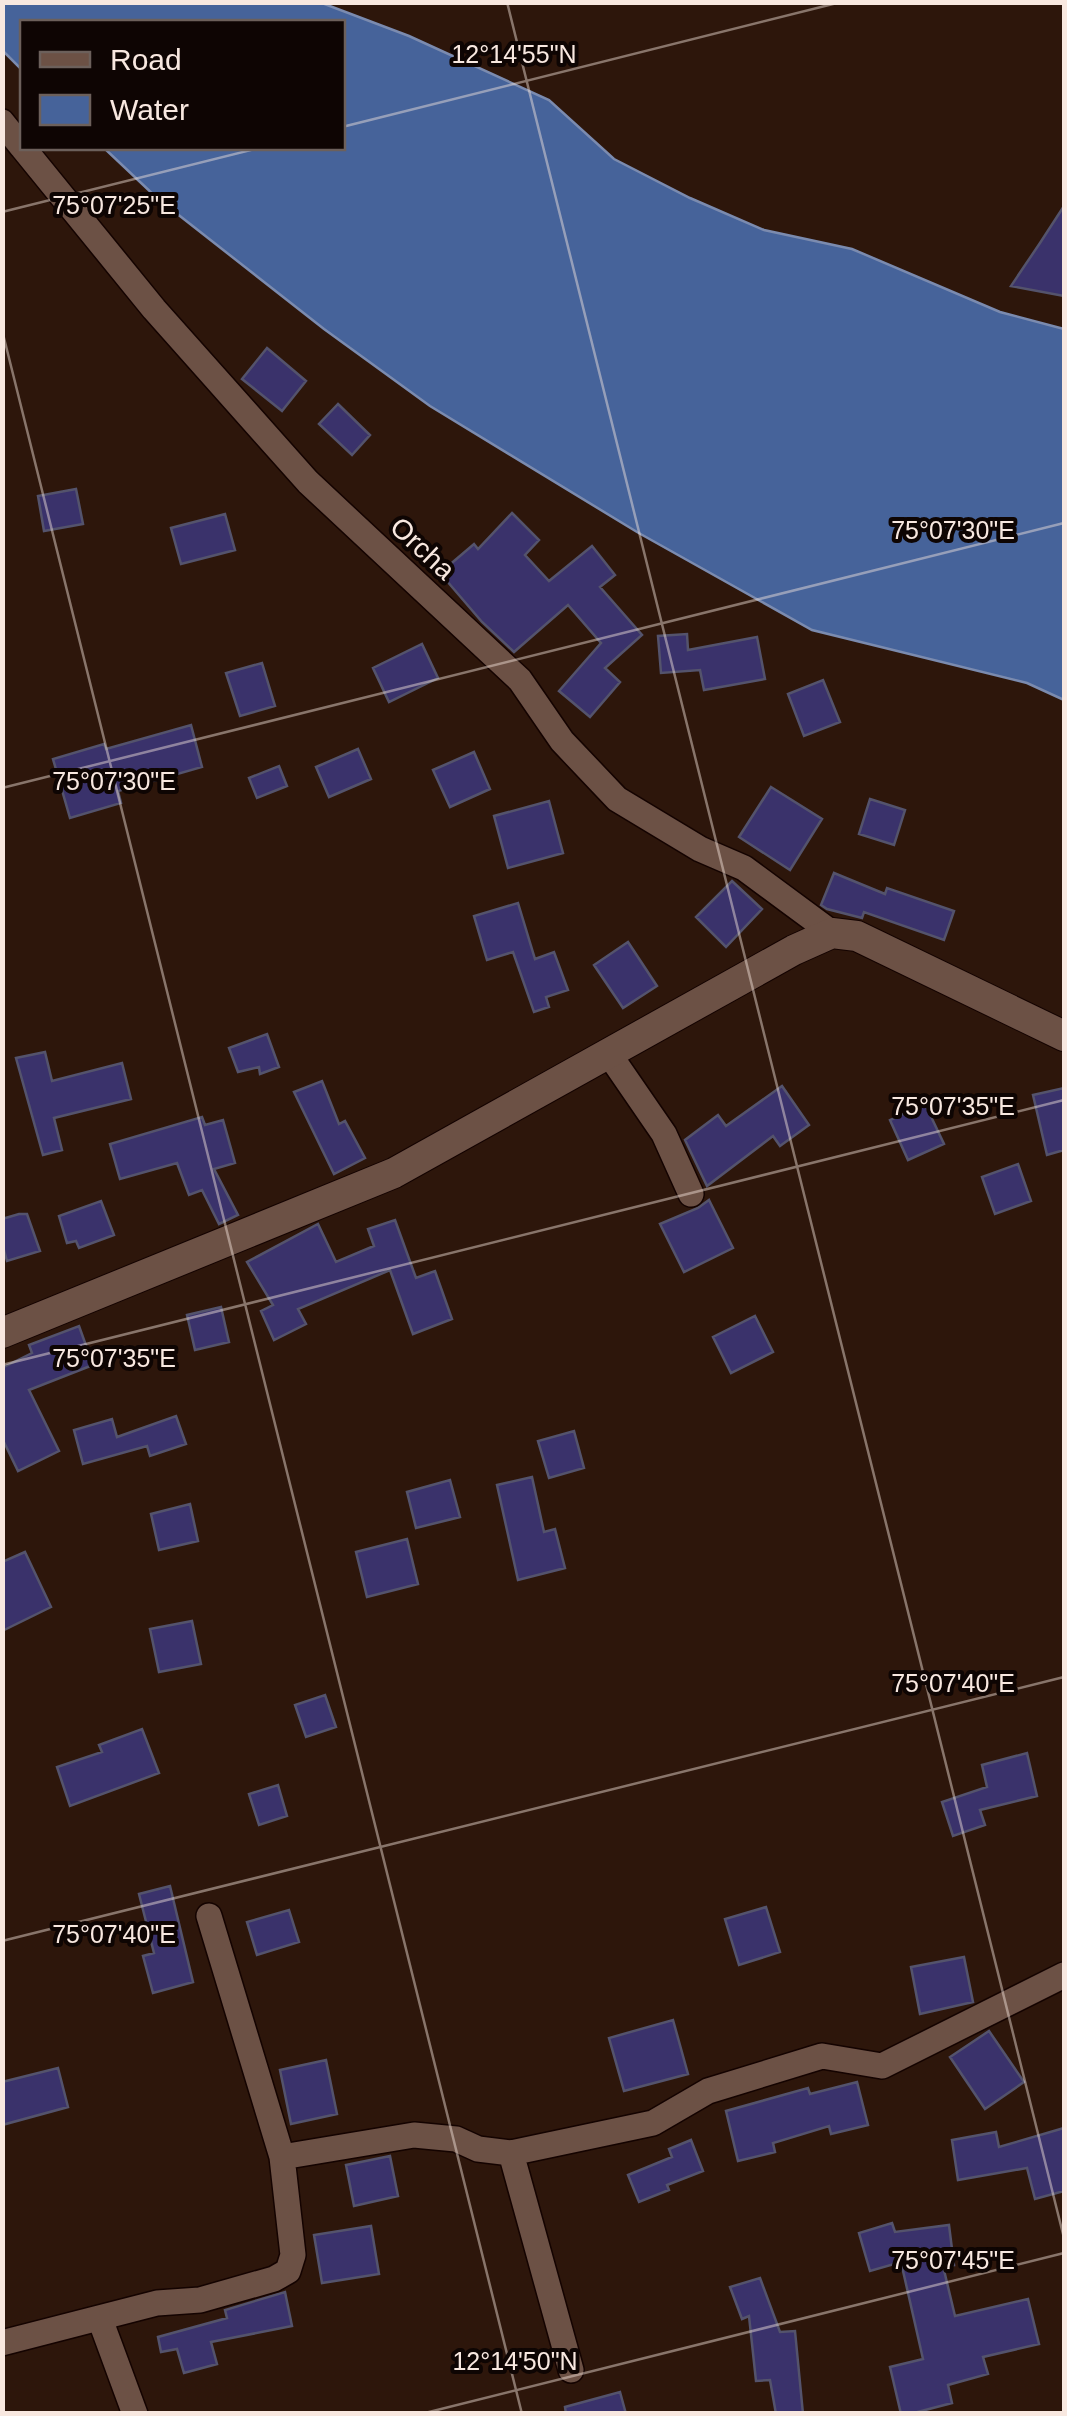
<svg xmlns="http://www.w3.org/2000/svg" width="1067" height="2416" viewBox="0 0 1067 2416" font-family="Arial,sans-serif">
<rect width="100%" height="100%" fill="#2d160b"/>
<path fill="#46639a" stroke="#7b8baf" stroke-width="2.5" d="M2,3H322L409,36L549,100L614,159L690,198L764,230L852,249L1000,312L1064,329V700L1027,683L812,630L637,532L430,406L324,329L157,198L104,148H342V22H22V70L3,51Z"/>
<path fill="#3a326b" stroke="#54536c" stroke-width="2.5" d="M1064,206V296L1011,286L1040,243Z
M267,348L306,381L282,411L242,379Z
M338,404L370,435L352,455L319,424Z
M76,489L83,524L44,531L38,496Z
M512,513L539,540L525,555L549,581L592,546L615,575L600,587L642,635L605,668L620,682L590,717L559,691L601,643L568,605L514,652L482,622L440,573L474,544L478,549Z
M225,514L235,550L181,564L171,528Z
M687,634L688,650L757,637L765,679L704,690L700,670L661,673L658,636Z
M422,644L438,678L389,702L373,668Z
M262,663L275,706L240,716L226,673Z
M823,680L840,722L804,736L788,694Z
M191,725L202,767L118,791L121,803L70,818L53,759L104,744L106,749Z
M358,749L371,779L329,797L316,767Z
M474,752L490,789L450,807L433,770Z
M279,766L287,786L257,798L249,778Z
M771,787L822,819L790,870L739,837Z
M870,799L905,810L894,845L859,834Z
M549,801L563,853L508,868L494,816Z
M834,873L885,894L887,888L954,911L944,940L864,912L862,918L827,909L821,905Z
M732,881L762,909L726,947L696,917Z
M518,903L535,959L554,952L568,990L546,997L549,1007L534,1012L513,952L487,960L474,916Z
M628,942L657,986L623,1008L594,965Z
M267,1034L279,1067L260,1074L259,1067L238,1072L229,1048Z
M45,1052L52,1081L122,1063L131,1099L54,1118L62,1150L43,1155L16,1058Z
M322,1081L339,1124L345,1121L365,1158L334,1174L294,1092Z
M782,1086L809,1125L780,1146L773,1136L707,1186L685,1140L718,1115L726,1126Z
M1064,1088V1150L1047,1155L1033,1095Z
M925,1104L944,1144L908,1160L890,1120Z
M202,1117L205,1125L223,1120L235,1163L214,1169L238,1215L219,1224L202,1190L189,1195L177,1163L120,1179L110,1144Z
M1018,1164L1031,1201L995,1214L982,1177Z
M709,1200L733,1248L684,1272L660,1224L698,1208Z
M101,1201L114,1235L79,1248L76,1241L67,1243L59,1216Z
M19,1214H27L40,1251L7,1261L2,1243V1219Z
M395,1220L416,1278L435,1271L452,1319L413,1334L390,1270L298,1309L306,1324L274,1340L261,1311L273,1305L247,1262L318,1224L336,1262L374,1246L368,1229Z
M221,1307L229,1342L195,1350L187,1315Z
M755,1316L773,1352L731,1373L713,1337Z
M79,1326L93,1365L29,1390L59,1451L18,1471L2,1438V1368L32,1353L29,1345Z
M176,1416L186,1444L150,1456L147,1446L83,1464L74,1430L112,1419L117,1437Z
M574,1431L584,1468L549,1478L538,1441Z
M532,1477L544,1532L555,1529L565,1568L518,1580L497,1485Z
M450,1480L460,1517L416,1528L407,1492Z
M190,1504L198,1541L159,1550L151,1514Z
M407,1539L418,1584L367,1597L356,1552Z
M25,1552L51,1607L2,1631V1562Z
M192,1621L201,1664L159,1672L150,1629Z
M325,1695L336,1727L306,1737L295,1705Z
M142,1729L159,1773L70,1806L57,1767L102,1752L99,1745Z
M1027,1753L1037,1796L980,1810L985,1825L953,1836L942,1802L987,1787L982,1765Z
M278,1785L287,1816L259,1825L249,1794Z
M170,1886L193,1982L153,1993L143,1956L154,1953L139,1894Z
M766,1907L780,1952L739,1965L725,1919Z
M289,1910L299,1942L257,1955L247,1922Z
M964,1957L973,2002L920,2014L911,1967Z
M673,2020L688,2074L624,2091L609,2038Z
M989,2031L1024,2082L985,2109L950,2057Z
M326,2060L337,2114L291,2124L280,2070Z
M58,2068L68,2107L2,2125V2082Z
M857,2082L868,2125L831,2134L829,2126L773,2143L775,2152L738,2161L726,2111L808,2088L810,2094Z
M1064,2128V2191L1035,2199L1027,2168L958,2180L952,2140L996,2132L999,2147Z
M691,2140L703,2171L667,2185L669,2190L639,2202L628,2175L672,2157L669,2149Z
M390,2156L398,2196L354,2206L346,2165Z
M892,2223L895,2232L949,2225L954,2265L943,2266L955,2316L1028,2299L1039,2344L983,2357L988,2374L948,2385L952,2403L910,2414H901L890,2367L923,2359L901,2262L870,2271L859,2233Z
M371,2226L379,2274L322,2283L314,2235Z
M760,2278L780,2332L795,2331L803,2414H776L770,2380L756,2381L749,2316L742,2319L730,2287Z
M285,2292L292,2326L211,2342L217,2364L184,2373L177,2349L161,2352L158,2337L227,2318L225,2310Z
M620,2392L626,2414H566L565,2407Z"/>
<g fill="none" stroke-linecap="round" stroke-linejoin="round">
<g stroke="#140300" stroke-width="28">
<path id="street" d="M2,122L22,147
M23,148L154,309L308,482L520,680L562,741L617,799L700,849L744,868L832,933
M609,1054L664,1134L691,1194
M209,1916L282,2157
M511,2153L571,2370
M100,2319L135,2414
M2,2343L157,2303L200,2300L274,2279L288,2271L293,2255L282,2157L414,2135L456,2139L478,2149L511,2153L653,2123L708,2091L822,2056L882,2066L1064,1975"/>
</g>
<g stroke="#140300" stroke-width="32">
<path id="secondary" d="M2,1333L394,1173L794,950L832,933L857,936L1064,1036"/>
</g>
<use href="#street" stroke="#6c5145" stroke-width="25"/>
<use href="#secondary" stroke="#6c5145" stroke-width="30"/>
</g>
<path fill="none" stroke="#f8e8e0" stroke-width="2.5" stroke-opacity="0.45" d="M507,2L1064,2238M342,127L841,2M2,212L259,148M2,330L522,2414M2,788L1064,523M2,1365L1064,1100M2,1941L1064,1677M421,2414L1064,2253"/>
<g text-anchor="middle" stroke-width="8" stroke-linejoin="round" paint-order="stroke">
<g font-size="28" fill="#f8e8e0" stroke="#0e0503">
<text transform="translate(423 548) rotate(43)" y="10">Orcha</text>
</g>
</g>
<g font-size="25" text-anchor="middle" fill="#f8e8e0" stroke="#0e0503" stroke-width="8" stroke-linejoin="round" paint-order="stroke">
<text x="514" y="63">12°14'55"N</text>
<text x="114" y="214">75°07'25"E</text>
<text x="953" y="539">75°07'30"E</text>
<text x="114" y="790">75°07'30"E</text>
<text x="953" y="1115">75°07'35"E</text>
<text x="114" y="1367">75°07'35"E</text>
<text x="953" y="1692">75°07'40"E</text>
<text x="114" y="1943">75°07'40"E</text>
<text x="953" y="2269">75°07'45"E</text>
<text x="515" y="2370">12°14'50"N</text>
</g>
<rect width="1067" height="2416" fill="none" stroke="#f8e8e0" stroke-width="10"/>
<rect x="20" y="20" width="325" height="130" fill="#0e0503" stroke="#6c605b" stroke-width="2.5"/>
<rect x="40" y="52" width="50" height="15" fill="#6c5145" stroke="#6c605b" stroke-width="2.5"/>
<text x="110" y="70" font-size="30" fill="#f8e8e0">Road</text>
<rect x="40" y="95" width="50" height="30" fill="#46639a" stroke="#6c605b" stroke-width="2.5"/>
<text x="110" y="120" font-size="30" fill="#f8e8e0">Water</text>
</svg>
